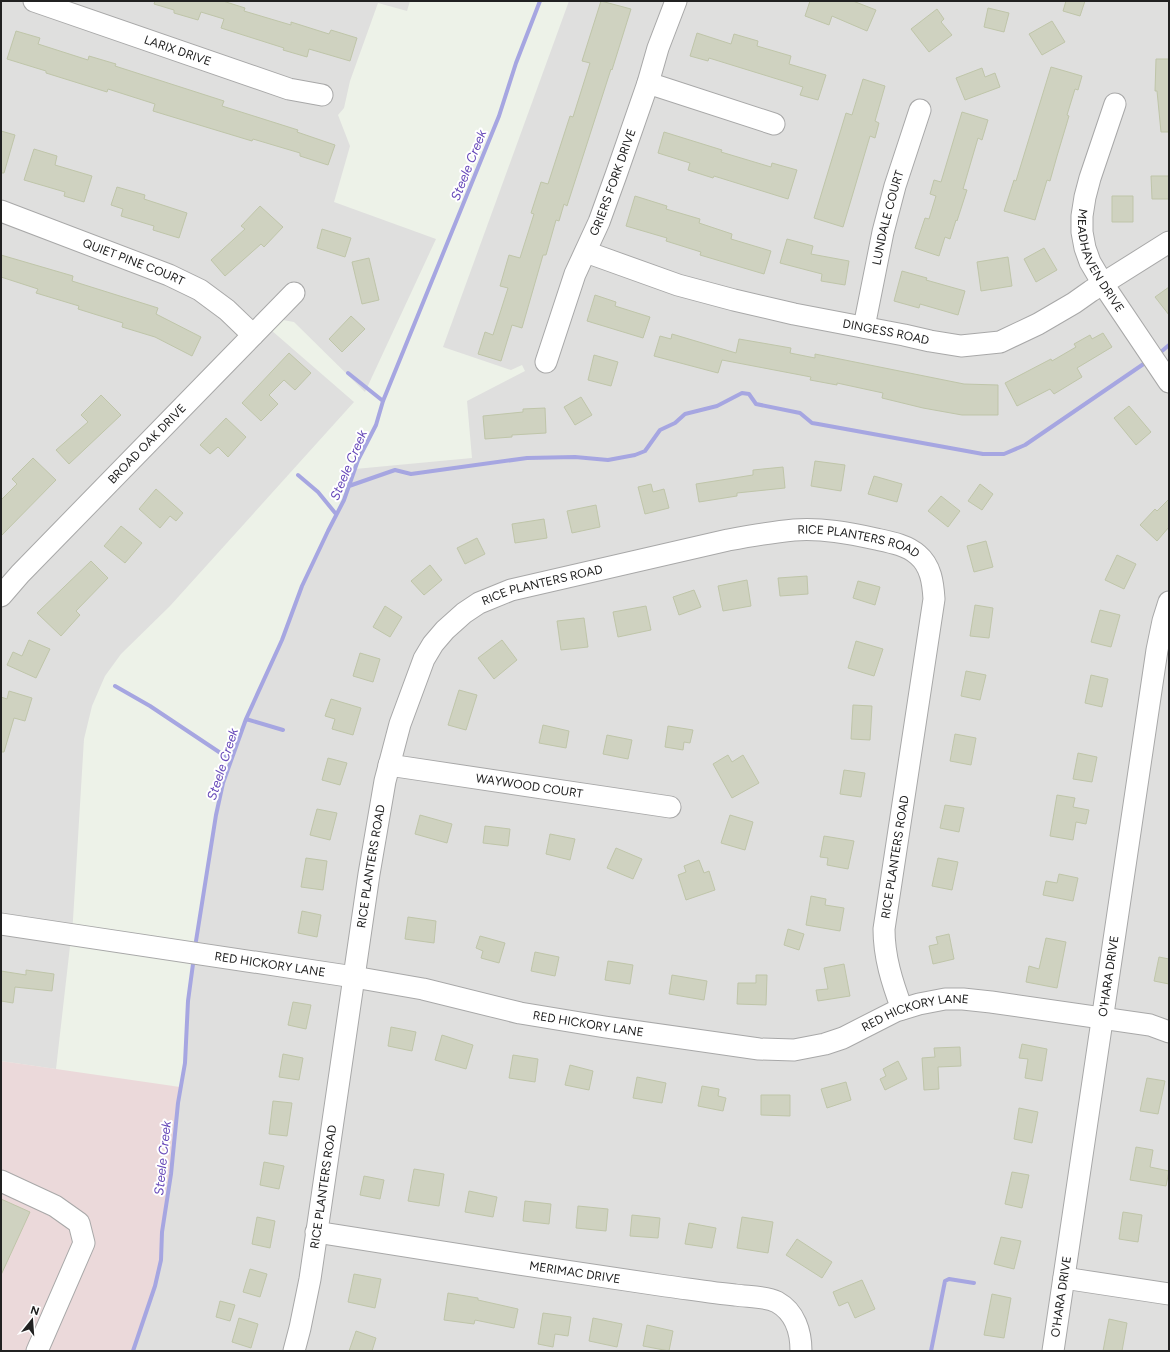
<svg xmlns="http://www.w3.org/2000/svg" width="1170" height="1352" viewBox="0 0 1170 1352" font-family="Figtree,sans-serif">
<rect width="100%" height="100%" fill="#edf2e8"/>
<path fill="#dfdfde" d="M1,1H410L407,11L378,3L350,81L344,108L338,115L350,146L334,202L436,239L365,392L294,322L283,320L271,330L354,402L170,606L121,654L105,676L92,706L84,739L73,920L56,1069L1,1061Z
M569,1H1169V1351H133L155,1286L161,1260L162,1232L171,1174L178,1103L185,1063L188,1001L200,914L216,815L223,783L246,719L282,640L302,586L328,531L344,500L355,469L472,458L467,401L525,371L522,365L511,370L443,347Z"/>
<path fill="#ebd9da" d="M1,1061L180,1087L178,1103L171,1174L162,1232L161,1260L155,1286L133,1351H1Z"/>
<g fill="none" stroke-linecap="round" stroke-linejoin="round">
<path stroke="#a6a6e1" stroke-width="4" d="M1162,351L1169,345
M348,373L383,401
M298,475L318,492L336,514
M349,486L395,470L411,474L527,458L575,457L608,460L635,455L645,451L660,430L675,423L685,414L717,406L742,393L749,394L756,404L800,413L812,423L818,424L983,454H1004L1025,445L1145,363
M115,686L150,706L231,760
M246,719L283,730
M196,941L216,815L223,783L246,719L282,640L302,586L328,531L344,500L358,460L376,425L383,401L499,116L516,63L540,1
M133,1351L155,1286L161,1260L162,1232L171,1174L178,1103L185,1063L188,1001L193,964
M931,1351L945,1281L949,1279L974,1283"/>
</g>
<path fill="#cfd2c0" stroke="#bfc5a9" d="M155,1H223L245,8L244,11L291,25V22L329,34L331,30L357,38L350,61L309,49L307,57L283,50L284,48L221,28L224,19L201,12L198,20L174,13V10L154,4Z
M601,1L631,9L612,70L611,69L567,206L564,204L559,221L556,220L546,255H543L522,328L512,325L501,361L478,354L485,332L493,335L508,288L500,286L509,255L520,258L534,214L531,213L541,182L548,184L570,116L573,117L590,63L582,61Z
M810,1H853L876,10L867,31L832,16L829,25L805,16Z
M1066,1H1085L1080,16L1063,11Z
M988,8L1009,13L1004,32L984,27Z
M937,9L944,19L941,22L952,35L929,52L911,29Z
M1052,21L1065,42L1042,55L1029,34Z
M16,31L40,38L38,44L88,60L89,56L116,64L115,66L224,101L222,106L298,130L297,132L335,145L328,165L300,156V153L253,139L252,141L153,111L155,104L108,89L107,92L46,73V71L7,59Z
M697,33L731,44L734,34L758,41L757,46L791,56L789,64L826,75L818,100L800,95L803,87L709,58L708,61L690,56Z
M1156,59H1169V132H1161L1157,91H1155Z
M1051,67L1082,76L1078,90L1075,89L1067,115L1069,116L1057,156L1050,181L1047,180L1035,220L1004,211L1014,180L1016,181Z
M982,68L985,77L995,73L1000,87L965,100L956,78Z
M863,79L885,86L875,121L879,123L875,138L870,136L843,227L814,218L846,113L852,115Z
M962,112L988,120L982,140L978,138L963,189L967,190L957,221L956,220L950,239L945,237L939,256L915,248L925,218L929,219L936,196L930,194L934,180L941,182Z
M1,131L15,135L4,173H1Z
M664,132L722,150L721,152L771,167L772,163L797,170L788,199L714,176L713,178L688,170L690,163L658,153Z
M34,149L57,156L55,165L92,176L84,202L64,196L65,192L24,180Z
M1151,176H1169V199H1152Z
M117,187L145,195L144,199L187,213L179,238L153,230L154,226L121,216L123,209L111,205Z
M635,196L667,206L666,209L700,219L699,223L732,234L731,239L771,251L764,274L700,255L701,252L666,241L667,238L626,226Z
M1112,196H1133V222H1112Z
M260,206L283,227L264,247L261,244L225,276L211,260L245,229L241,226Z
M322,229L351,238L345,257L317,248Z
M787,239L813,246L811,254L849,261L845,285L821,281L822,274L780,263Z
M1044,248L1057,270L1036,282L1024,259Z
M1,255L73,276L72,281L158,308L156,314L201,337L192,356L155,337L122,327L123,323L78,309L79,306L36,293L38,289L1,277Z
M1008,257L1012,286L981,291L977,262Z
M369,258L379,300L362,304L352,262Z
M902,271L927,278L926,280L965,291L958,315L920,304L919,308L894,301Z
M1169,287V315L1155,297Z
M595,295L616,302L615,306L650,317L643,338L587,321Z
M351,316L365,329L342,352L329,339Z
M1103,333L1112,347L1077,368L1082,377L1054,394L1050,389L1017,406L1005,383L1051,359L1052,361L1076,347L1074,344L1090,335L1092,339Z
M672,334L736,353L739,339L791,348L790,353L815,358V354L964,384L998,385V415H962L923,408L882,398L883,393L837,383V385L810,380L811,377L722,360L718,373L654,356L660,336L671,339Z
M289,353L311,373L295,390L284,380L269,395L278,404L261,421L242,403Z
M594,355L618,362L611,386L588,380Z
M101,395L121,415L69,464L56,450L88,422L81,415Z
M581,397L592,415L575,425L564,407Z
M1129,406L1151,432L1136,445L1114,418Z
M545,408L546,433L512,435V437L485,439L483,416L523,412V409Z
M226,418L246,437L228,457L218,447L210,454L200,445Z
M33,458L56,480L1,536V500L17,484L12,479Z
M815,461L845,465L841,491L811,486Z
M783,467L785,488L737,493V496L699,502L696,484L753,475V470Z
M874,476L902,484L897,502L868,494Z
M651,484L653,492L664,489L669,508L645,514L638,487Z
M980,484L993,494L982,510L968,501Z
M156,489L183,513L176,521L170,516L160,528L139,509Z
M941,496L960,511L948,527L928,511Z
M1169,499V527L1157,541L1140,525L1155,509L1157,511Z
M596,505L600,527L572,533L567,511Z
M544,519L547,538L515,543L512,524Z
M121,526L142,543L125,563L104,546Z
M477,538L485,554L465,564L457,548Z
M986,541L993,567L974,572L967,546Z
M1117,555L1136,564L1124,589L1105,580Z
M91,561L108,578L76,611L80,615L61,636L37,613Z
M430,565L442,580L424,595L411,581Z
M807,576L808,594L780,596L778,578Z
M747,580L751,606L723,611L718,586Z
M858,581L880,587L875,605L853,598Z
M694,590L701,607L679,615L673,597Z
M975,605L993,608L989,638L970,636Z
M385,606L402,617L390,637L373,627Z
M646,606L651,630L618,637L613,612Z
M1100,610L1120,615L1111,647L1091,642Z
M584,618L588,647L561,650L557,621Z
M29,640L50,649L36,678L7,665L13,652L22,656Z
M502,640L517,660L494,679L478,658Z
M856,641L883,649L874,676L848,668Z
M360,653L380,659L373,682L353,676Z
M966,671L986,675L980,700L961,696Z
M1091,675L1108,679L1102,707L1085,703Z
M459,690L477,695L466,730L448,725Z
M9,691L32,698L25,721L14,718L4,752H1V697L7,699Z
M331,699L361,708L353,735L332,729L335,719L325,716Z
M853,705L872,706L870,740L851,739Z
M543,725L569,731L566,748L539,743Z
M668,726L693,730L690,743L684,742L683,750L665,747Z
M955,734L976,738L971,765L950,761Z
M607,735L632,740L628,759L603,754Z
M1078,753L1097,757L1092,782L1073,779Z
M728,755L732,762L743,755L759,783L732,798L713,764Z
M328,758L347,763L340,785L322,780Z
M844,770L865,773L861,797L840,794Z
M1057,795L1075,798L1073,807L1089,810L1086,824L1076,822L1073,840L1050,836Z
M945,805L964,808L959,832L940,828Z
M317,809L337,813L330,840L310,835Z
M420,815L452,824L447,843L415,834Z
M730,815L753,822L745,850L721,843Z
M485,826L510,829L508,846L483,843Z
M550,834L575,839L570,860L546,854Z
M824,836L854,841L848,869L827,865L828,858L820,857Z
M616,848L642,859L633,879L607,868Z
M306,858L327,861L323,890L301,887Z
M938,858L958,862L952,890L932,886Z
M699,860L704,873L709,871L715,890L686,900L678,875L686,872L684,866Z
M1059,874L1078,878L1073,901L1043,895L1046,881L1057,883Z
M811,896L826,899L825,905L844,908L840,931L806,925Z
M302,911L321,915L317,937L298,933Z
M408,917L436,921L434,943L405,939Z
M788,929L804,934L799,950L784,945Z
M949,934L954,959L933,964L929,946L938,944L936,937Z
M480,936L505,943L499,963L481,958L483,951L476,948Z
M1046,938L1066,942L1057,988L1026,982L1029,966L1039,969Z
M535,952L559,957L555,976L531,971Z
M1159,957L1169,959V984L1154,981Z
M608,961L633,965L630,984L605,980Z
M844,964L850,996L818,1001L816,990L828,989L824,968Z
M26,970L54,974L52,991L15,987L13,1003L1,1001V971L26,975Z
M672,975L707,981L704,1000L669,994Z
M756,975H767L766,1005L737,1004L738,983H756Z
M293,1002L311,1005L306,1029L288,1025Z
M391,1027L416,1032L412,1051L388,1046Z
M442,1035L473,1045L466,1069L435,1060Z
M1022,1044L1047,1049L1042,1081L1025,1078L1028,1059L1019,1058Z
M960,1047L961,1066L938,1067L939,1089L924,1090L922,1058L935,1057L934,1048Z
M283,1054L303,1058L299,1080L279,1077Z
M513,1055L538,1059L535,1082L509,1078Z
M898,1061L907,1079L885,1090L880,1079L886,1076L883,1069Z
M570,1065L593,1071L589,1090L565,1085Z
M637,1077L666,1083L662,1103L633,1098Z
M1147,1078L1165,1081L1158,1114L1140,1111Z
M846,1082L851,1100L827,1108L821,1089Z
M702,1086L719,1089L718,1096L726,1098L723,1111L698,1106Z
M761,1095H790V1116L761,1115Z
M273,1101L292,1103L287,1136L269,1134Z
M1019,1108L1038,1112L1032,1143L1014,1139Z
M1136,1147L1153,1150L1150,1167L1169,1171L1166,1186L1130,1180Z
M264,1162L284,1166L279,1189L260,1185Z
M414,1169L444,1174L439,1206L408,1201Z
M1012,1172L1029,1175L1022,1208L1005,1204Z
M364,1176L384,1180L380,1199L360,1195Z
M469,1191L497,1197L493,1217L465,1212Z
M1,1199L30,1212L1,1275Z
M525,1201L551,1204L549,1224L523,1221Z
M578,1206L608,1209L606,1231L576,1228Z
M1123,1212L1142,1215L1138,1242L1119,1239Z
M632,1215L660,1218L658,1238L630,1236Z
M257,1217L275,1221L270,1248L252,1244Z
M742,1217L773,1222L768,1253L737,1248Z
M689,1223L716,1228L712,1248L685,1244Z
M1001,1237L1021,1241L1014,1269L994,1264Z
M797,1239L832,1262L822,1278L786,1255Z
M250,1269L267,1274L260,1297L243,1292Z
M354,1274L381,1279L375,1308L348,1302Z
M862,1280L875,1309L855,1318L848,1302L839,1306L833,1292Z
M448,1293L478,1298V1300L518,1309L514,1328L475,1320L474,1324L444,1320Z
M992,1294L1011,1298L1004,1338L984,1335Z
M220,1301L235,1305L230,1321L216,1317Z
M543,1313L571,1317L568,1336L555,1334L553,1347L538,1344Z
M239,1318L258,1324L251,1348L232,1342Z
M593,1318L622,1324L617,1347L589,1341Z
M1109,1319L1127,1323L1122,1351H1103Z
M647,1325L673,1331L669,1351L643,1346Z
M356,1331L376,1338L372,1351H349Z"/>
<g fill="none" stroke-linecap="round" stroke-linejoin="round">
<g stroke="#a8a8a8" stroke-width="23">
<g id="minor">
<path id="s1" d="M34,1L289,89L322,95"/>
<path d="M648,83L774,124"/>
<path id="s2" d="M1115,104L1090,178L1085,197L1082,216V232L1085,248L1090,262L1103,284L1169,382"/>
<path id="s3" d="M1,211L169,275L200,290L227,310L253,335"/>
<path id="s4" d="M586,252L678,285L734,300L794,314L904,335L930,341L961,346L1000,342L1038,324L1074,303L1091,291L1169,242"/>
<path id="s5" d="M864,327L883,232L895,186L920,110"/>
<path id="s6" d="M546,362L575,274L599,222L616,175L648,83L658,48L676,1"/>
<path id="s7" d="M1,596L20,574L294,293"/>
<path id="s8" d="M389,765L670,807"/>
<path id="s9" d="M1,924L354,977L423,989L520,1013L605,1027L759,1049L794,1050L825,1044L843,1038L896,1011L919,1004L945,999H963L991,1002L1150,1025L1169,1032"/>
<path d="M1,1181L55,1206L79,1223L84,1243L37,1351"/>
<path id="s10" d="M316,1232C433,1251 549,1269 666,1286C689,1289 712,1293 735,1295C748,1297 765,1296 777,1302C795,1312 801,1332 801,1351"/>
<path d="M1064,1278L1169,1294"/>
<path id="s11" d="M294,1351L300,1328L310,1279L369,874L385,781L400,724L424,659L433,644L445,630L464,613L479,603L511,590L728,540C750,536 772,532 794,530C822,528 849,533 876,539C890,542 907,545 918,555C931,566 933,583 934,599L884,929C884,957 892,982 902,1009"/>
<path id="s12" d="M1053,1351L1157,650L1163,621L1169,602"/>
</g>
</g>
<use href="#minor" stroke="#fff" stroke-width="21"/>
</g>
<g text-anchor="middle" stroke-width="4" stroke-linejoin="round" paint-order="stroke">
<g font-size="12" fill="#212121" stroke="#fff">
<text dy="4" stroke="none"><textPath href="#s1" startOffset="152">LARIX DRIVE</textPath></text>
<text dy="4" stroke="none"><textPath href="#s6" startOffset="192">GRIERS FORK DRIVE</textPath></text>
<text dy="4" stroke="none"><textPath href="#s5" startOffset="112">LUNDALE COURT</textPath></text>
<text dy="4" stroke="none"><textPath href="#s2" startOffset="166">MEADHAVEN DRIVE</textPath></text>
<text dy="4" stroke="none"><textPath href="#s3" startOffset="142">QUIET PINE COURT</textPath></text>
<text dy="4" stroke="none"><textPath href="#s4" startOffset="311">DINGESS ROAD</textPath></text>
<text dy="4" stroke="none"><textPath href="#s7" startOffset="211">BROAD OAK DRIVE</textPath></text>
<text dy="4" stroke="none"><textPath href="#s11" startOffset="1175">RICE PLANTERS ROAD</textPath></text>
<text dy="4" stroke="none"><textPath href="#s11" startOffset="851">RICE PLANTERS ROAD</textPath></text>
<text dy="4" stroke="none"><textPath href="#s8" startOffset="142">WAYWOOD COURT</textPath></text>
<text transform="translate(895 857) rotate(-81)" y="4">RICE PLANTERS ROAD</text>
<text dy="4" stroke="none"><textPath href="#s11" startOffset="491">RICE PLANTERS ROAD</textPath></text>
<text dy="4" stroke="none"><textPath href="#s9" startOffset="272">RED HICKORY LANE</textPath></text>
<text dy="4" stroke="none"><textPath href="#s12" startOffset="379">O'HARA DRIVE</textPath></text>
<text dy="4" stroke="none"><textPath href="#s9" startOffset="932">RED HICKORY LANE</textPath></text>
<text dy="4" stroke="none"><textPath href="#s9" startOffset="596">RED HICKORY LANE</textPath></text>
<text dy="4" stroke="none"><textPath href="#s11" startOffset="167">RICE PLANTERS ROAD</textPath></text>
<text dy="4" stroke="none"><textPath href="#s10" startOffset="262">MERIMAC DRIVE</textPath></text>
<text dy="4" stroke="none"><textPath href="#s12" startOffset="55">O'HARA DRIVE</textPath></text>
</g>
<g font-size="13" font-style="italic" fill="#6547b8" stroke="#fff">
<text transform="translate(468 165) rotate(-68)" y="5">Steele Creek</text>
<text transform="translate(348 465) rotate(-67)" y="5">Steele Creek</text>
<text transform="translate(222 764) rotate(-72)" y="5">Steele Creek</text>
<text transform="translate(162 1158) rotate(-84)" y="5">Steele Creek</text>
</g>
</g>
<rect width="1170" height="1352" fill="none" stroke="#212121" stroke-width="4"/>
<g transform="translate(32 1320) rotate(17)" stroke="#ffffff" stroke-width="3" paint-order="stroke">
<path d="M0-3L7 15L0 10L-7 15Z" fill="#212121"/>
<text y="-6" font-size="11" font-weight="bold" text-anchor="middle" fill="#212121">N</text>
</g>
</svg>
